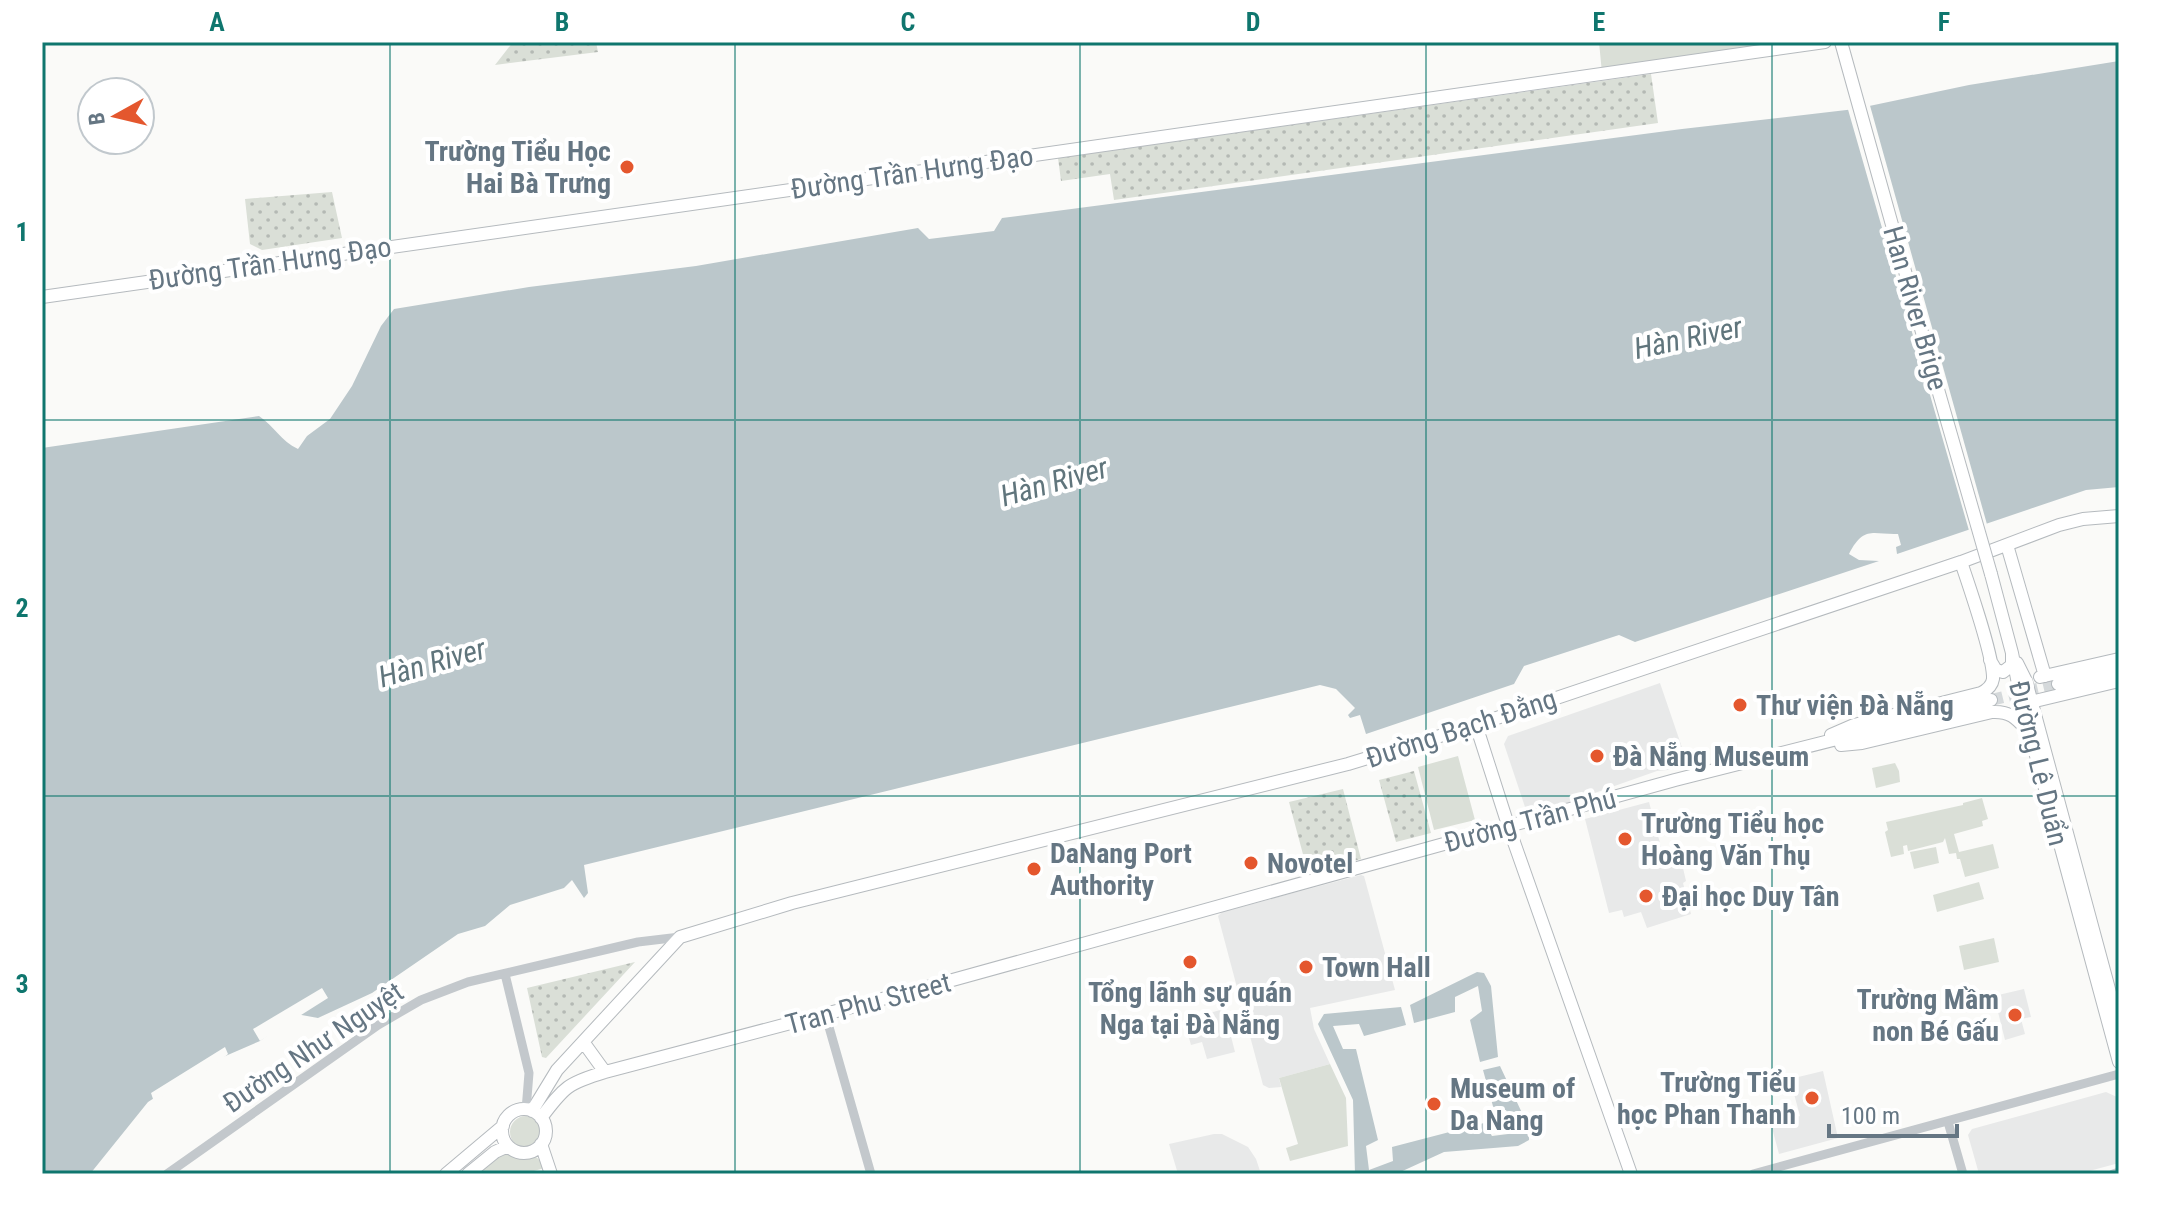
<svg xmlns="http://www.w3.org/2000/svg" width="2161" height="1216" viewBox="0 0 2161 1216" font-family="'Roboto Condensed',sans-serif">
<defs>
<pattern id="park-dots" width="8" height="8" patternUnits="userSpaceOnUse" patternTransform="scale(2)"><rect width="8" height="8" fill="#dadfd7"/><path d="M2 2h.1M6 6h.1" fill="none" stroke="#b4b9b4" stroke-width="1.8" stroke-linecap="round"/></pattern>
</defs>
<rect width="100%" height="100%" fill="#fafaf8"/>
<path fill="#e8e9e9" d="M1660,683L1689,768L1657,771L1538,813L1526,810L1504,744L1508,736Z
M1649,802L1664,858L1680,855L1686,881L1683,883L1691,914L1647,928L1641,912L1624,917L1622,910L1609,913L1585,819Z
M1361,875L1364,876L1395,990L1310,1008L1314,1029L1330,1064L1279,1078L1281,1087L1269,1088L1263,1085L1218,916L1222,912Z
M2024,989L2031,1017L2021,1019L2025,1034L2005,1040L1994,996Z
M1224,1009L1235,1052L1207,1059L1202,1042L1191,1045L1184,1020Z
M1823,1071L1838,1138L1779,1154L1771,1124L1800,1116L1790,1079Z
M2106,1092L2117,1097L2119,1104V1163L2078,1174H1979L1968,1135L1972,1129Z
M1214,1134H1222L1248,1147L1256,1159L1261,1174H1178L1169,1144Z"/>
<path fill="#dadfd7" d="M1599,42H1780L1782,48L1602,73Z
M1458,756L1475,820L1434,830L1418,767Z
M1895,763L1899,771L1900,782L1876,788L1872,768Z
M1982,798L1988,819L1982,821L1983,826L1954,834L1959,852L1993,844L1999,868L1965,877L1960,859H1957L1956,853L1949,854L1945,838L1943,842L1908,851L1907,845L1903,846L1904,854L1891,857L1885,832L1888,830L1886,822L1963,805V803Z
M1936,847L1939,863L1914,869L1910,852Z
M1979,882L1984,899L1937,912L1933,895Z
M1994,938L1999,962L1964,970L1959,946Z
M1180,984L1184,997L1155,1005L1151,992Z
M1330,1064L1346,1098L1348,1146L1290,1161L1286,1148L1298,1144L1279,1078Z
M510 1132a16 16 0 1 1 32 0a16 16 0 1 1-32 0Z
M508,1146L522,1153L530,1152L548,1167L523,1174H468Z"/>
<path fill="url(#park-dots)" d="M513,42H596L598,52L495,65Z
M1651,74L1658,123L1114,200L1110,174L1061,181L1058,158Z
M332,192L342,238L262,250L250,244L245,199Z
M1414,771L1431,833L1396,842L1379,780Z
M1343,789L1361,859L1308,873L1289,802Z
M635,962L546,1058L542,1057L527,988Z"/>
<path fill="#bbc7cb" d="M2119,61V487L2086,490L1897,554L1896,547L1901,545L1898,534C1873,535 1864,525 1849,554L1859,560L1879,561L1635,642L1619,635L1524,666L1514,684L1366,734L1360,715L1350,718L1348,715L1355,708L1336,689L1320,685L584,865L588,893L584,898L572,880L564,888L510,905L485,926L458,934L372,993L318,1018L296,1014L260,1041L207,1064L148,1102L90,1174H42V448L259,416C274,426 281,441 298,449L307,436L330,419L352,386L381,326L394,309L529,287L696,266L918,228L929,239L994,231L1002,218L1682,129L1855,109L1969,85Z
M1477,972L1484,973L1491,986L1498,1057L1480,1062L1470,1020L1482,1011L1478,986L1455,997V1012L1414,1023L1410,1005Z
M1401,1007L1406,1025L1364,1036L1359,1024L1333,1026L1343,1049H1356L1378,1140L1366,1146L1369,1170L1393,1161L1392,1147L1484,1123L1492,1136L1516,1133L1506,1110H1494L1483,1070L1500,1066L1529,1128V1140L1518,1146L1444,1152L1396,1174H1355L1353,1100L1318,1024L1324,1014Z"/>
<path fill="#fafaf8" d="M1869,102L1988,528L1970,534L1847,106Z
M322,988L328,998L260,1041L253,1029Z
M225,1047L228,1054L215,1065L154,1102L151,1093Z"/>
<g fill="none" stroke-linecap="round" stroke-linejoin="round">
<path stroke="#d5d9db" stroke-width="12" stroke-dasharray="12 6" stroke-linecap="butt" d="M1991,700L2058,684"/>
<g stroke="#b5babe" stroke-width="14">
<path id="major" d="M1841,42L1937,386
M42,297L1825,42
M2007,545L2045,676
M2012,653L2022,704L2119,1062
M1990,660L1996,670L2003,672L2012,665V653L1991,574
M2017,663L2026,681L2119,1026
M2040,677L2119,659
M2058,684L2119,670
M2031,702L2119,681
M1476,725L1509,828L1631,1174
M1831,735L1854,725L1981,693C1987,690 1992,686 1993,679C1994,657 1969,586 1961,562
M1841,745L1862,743L1992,712C2010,711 2016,718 2027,730
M584,1043L605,1072
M502 1131a22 22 0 1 1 44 0a22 22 0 1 1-44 0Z
M532,1111L557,1070L680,937L792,903L1348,764L1476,725L1961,562L2059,525L2083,519L2119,516
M541,1118C564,1087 568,1083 605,1072L920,989L1675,780L1991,700
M541,1144L551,1174
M446,1174L503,1126
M468,1174L495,1152L508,1146"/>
</g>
<path stroke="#c3c8cc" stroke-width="9" d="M505,974L529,1073L526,1110
M825,1013L871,1174
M1948,1122L1963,1174
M167,1174L378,1025L421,1000L468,982L638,942L680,937
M1753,1174L2119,1074
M2113,1174L2119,1172"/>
<use href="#major" stroke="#fff" stroke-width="12"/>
<g stroke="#b5babe" stroke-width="14" stroke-linecap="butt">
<path id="major-bridge" d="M1937,386L1991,574"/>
</g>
<use href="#major-bridge" stroke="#fff" stroke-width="12"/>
</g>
<path fill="none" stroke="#0f766e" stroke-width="2" stroke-opacity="0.55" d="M390,42V1174M735,42V1174M1080,42V1174M1426,42V1174M1772,42V1174M42,420H2119M42,796H2119"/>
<g fill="#e4572e" stroke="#fff" stroke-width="3">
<circle cx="627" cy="167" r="8"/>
<circle cx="1740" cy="705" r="8"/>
<circle cx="1597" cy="756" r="8"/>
<circle cx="1625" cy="839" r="8"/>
<circle cx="1251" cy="863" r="8"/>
<circle cx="1034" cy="869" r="8"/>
<circle cx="1646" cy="896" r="8"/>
<circle cx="1190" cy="962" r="8"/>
<circle cx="1306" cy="967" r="8"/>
<circle cx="2015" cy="1015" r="8"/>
<circle cx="1812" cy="1098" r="8"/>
<circle cx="1434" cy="1104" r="8"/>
</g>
<g text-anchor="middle" stroke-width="8" stroke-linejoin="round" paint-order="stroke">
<g font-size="28" font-weight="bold" fill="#657683" stroke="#fff" text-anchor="start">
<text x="611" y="161" text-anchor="end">Trường Tiểu Học<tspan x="611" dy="32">Hai Bà Trưng</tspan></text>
<text x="1756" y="715">Thư viện Đà Nẵng</text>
<text x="1613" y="766">Đà Nẵng Museum</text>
<text x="1641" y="833">Trường Tiểu học<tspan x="1641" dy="32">Hoàng Văn Thụ</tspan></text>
<text x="1050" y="863">DaNang Port<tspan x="1050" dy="32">Authority</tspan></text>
<text x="1267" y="873">Novotel</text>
<text x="1662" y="906">Đại học Duy Tân</text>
<text x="1322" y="977">Town Hall</text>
<text x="1190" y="1002" text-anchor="middle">Tổng lãnh sự quán<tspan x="1190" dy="32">Nga tại Đà Nẵng</tspan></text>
<text x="1999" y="1009" text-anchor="end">Trường Mầm<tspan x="1999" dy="32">non Bé Gấu</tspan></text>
<text x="1796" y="1092" text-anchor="end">Trường Tiểu<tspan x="1796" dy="32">học Phan Thanh</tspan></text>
<text x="1450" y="1098">Museum of<tspan x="1450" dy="32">Da Nang</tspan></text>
</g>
<g font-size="28" fill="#657683" stroke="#fff">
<text transform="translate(912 172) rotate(-8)" y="10">Đường Trần Hưng Đạo</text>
<text transform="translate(270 263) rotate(-8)" y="10">Đường Trần Hưng Đạo</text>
<text transform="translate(1916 308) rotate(74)" y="10">Han River Brige</text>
<text transform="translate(1461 728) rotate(-18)" y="10">Đường Bạch Đằng</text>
<text transform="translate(2039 763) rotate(76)" y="10">Đường Lê Duẩn</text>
<text transform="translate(1530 820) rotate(-15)" y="10">Đường Trần Phú</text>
<text transform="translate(868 1003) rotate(-15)" y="10">Tran Phu Street</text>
<text transform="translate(313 1047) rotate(-34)" y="10">Đường Như Nguyệt</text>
</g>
<g font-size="30" font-style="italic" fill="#60757c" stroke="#fff">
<text transform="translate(1688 338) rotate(-12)" y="10">Hàn River</text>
<text transform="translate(1054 482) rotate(-16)" y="10">Hàn River</text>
<text transform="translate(432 663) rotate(-16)" y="10">Hàn River</text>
</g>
</g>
<rect width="2161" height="1216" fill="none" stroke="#ffffff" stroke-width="88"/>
<g transform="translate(116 116) rotate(262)"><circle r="38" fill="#ffffff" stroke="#c1c8cd" stroke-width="2"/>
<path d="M0-6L14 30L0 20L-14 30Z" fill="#e4572e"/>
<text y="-12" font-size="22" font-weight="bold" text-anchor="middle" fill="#657683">B</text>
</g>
<path d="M1829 1124v12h128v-12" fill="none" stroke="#657683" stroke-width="4"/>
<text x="1841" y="1124" font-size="24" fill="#657683" stroke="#ffffff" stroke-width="6" paint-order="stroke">100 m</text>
<rect x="44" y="44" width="2073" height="1128" fill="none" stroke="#0f766e" stroke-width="3"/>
<g font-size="26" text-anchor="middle" font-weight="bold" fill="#0f766e">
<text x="217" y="31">A</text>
<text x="562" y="31">B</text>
<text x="908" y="31">C</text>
<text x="1253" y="31">D</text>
<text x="1599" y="31">E</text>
<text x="1944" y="31">F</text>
<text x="22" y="241">1</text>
<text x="22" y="617">2</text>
<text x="22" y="993">3</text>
</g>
</svg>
